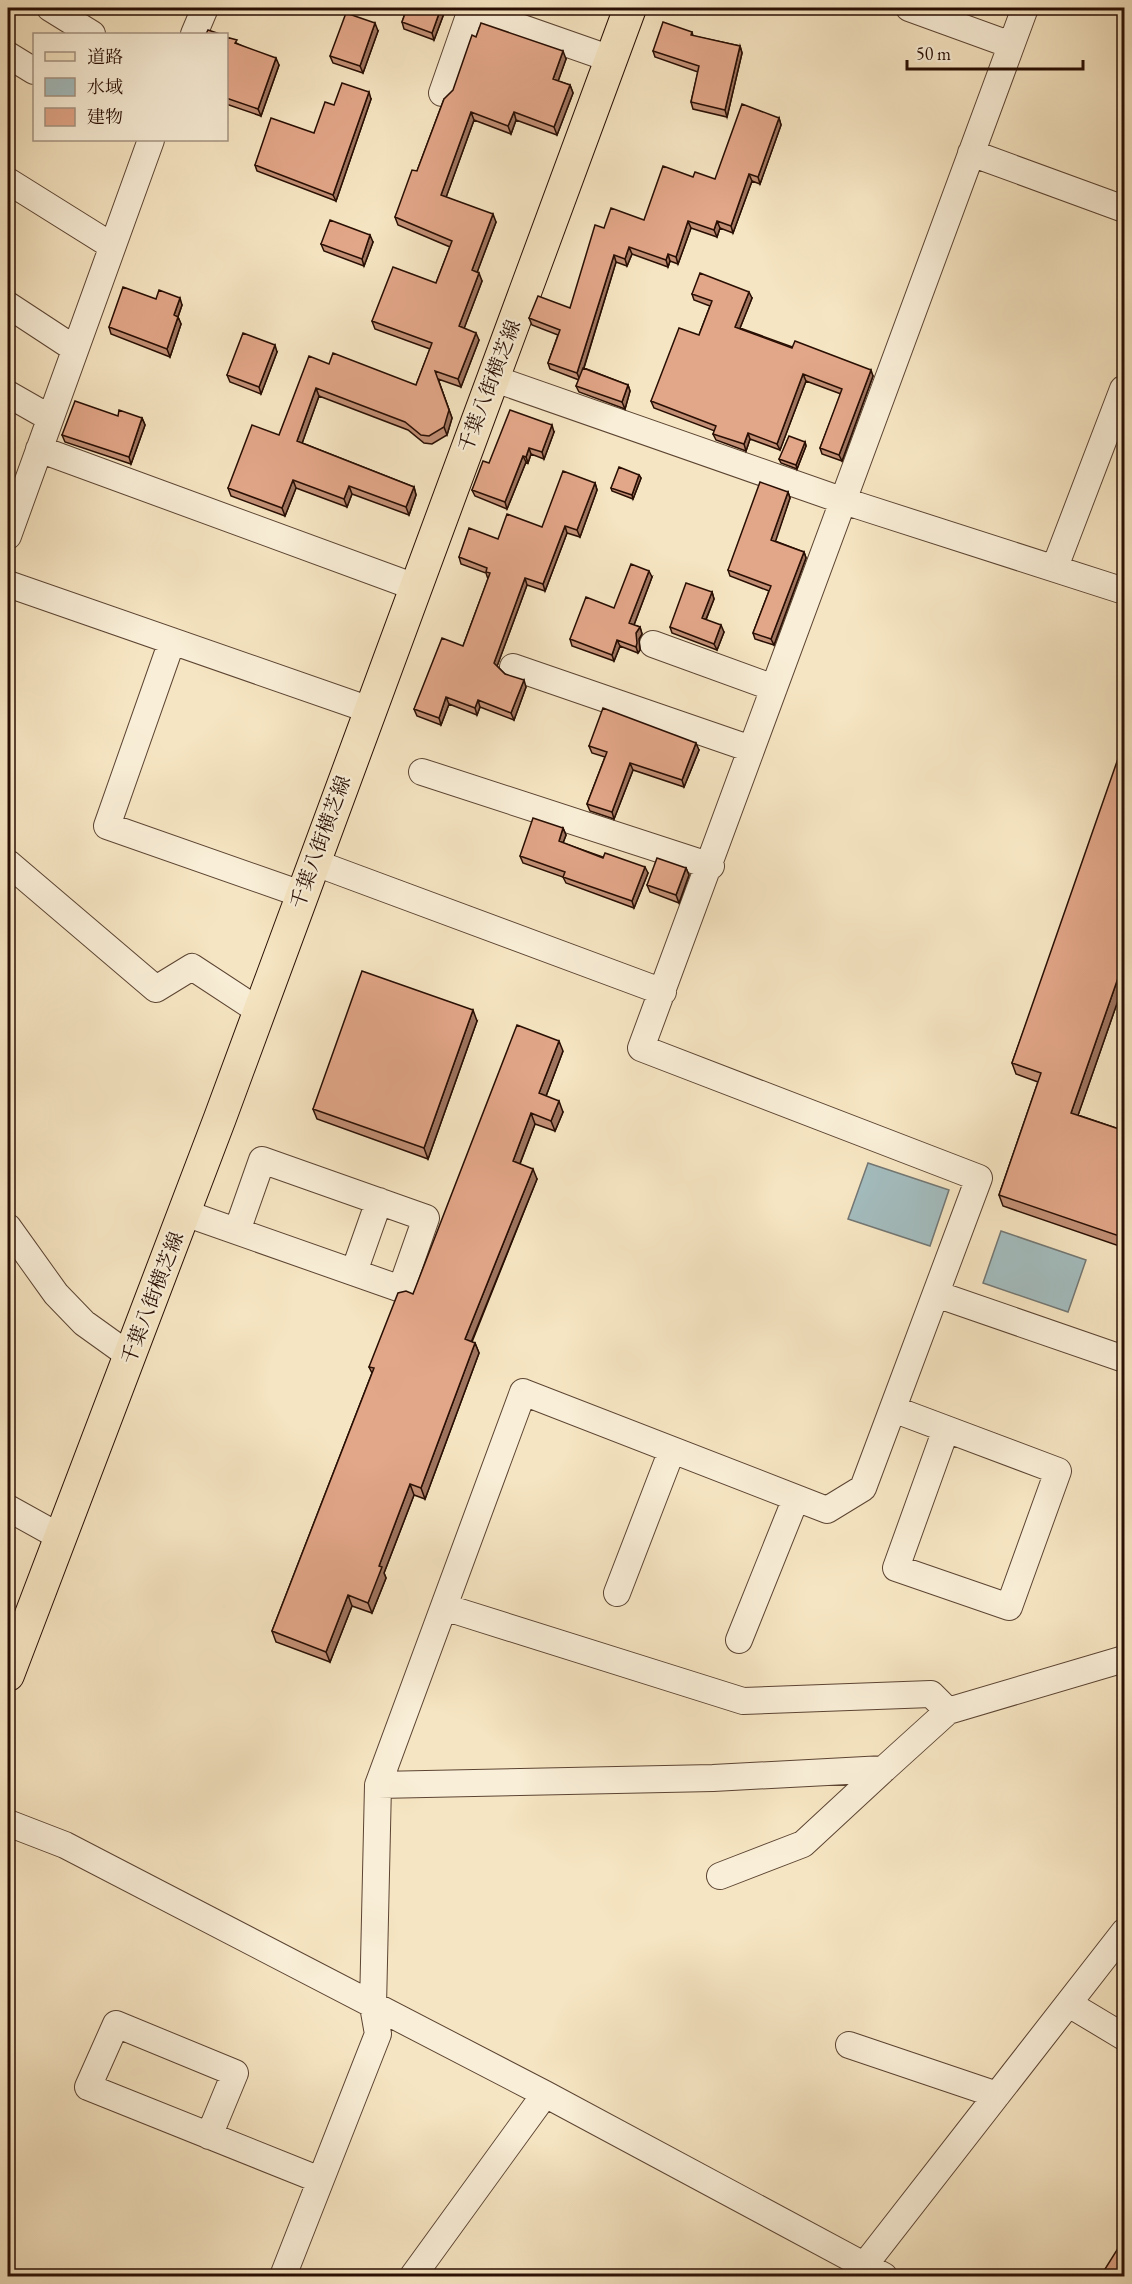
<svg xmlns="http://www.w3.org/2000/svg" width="1132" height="2284" viewBox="0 0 1132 2284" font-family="'EB Garamond','Noto Serif JP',serif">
<rect width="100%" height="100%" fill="#f6e5c2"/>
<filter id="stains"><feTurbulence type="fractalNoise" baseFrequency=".00333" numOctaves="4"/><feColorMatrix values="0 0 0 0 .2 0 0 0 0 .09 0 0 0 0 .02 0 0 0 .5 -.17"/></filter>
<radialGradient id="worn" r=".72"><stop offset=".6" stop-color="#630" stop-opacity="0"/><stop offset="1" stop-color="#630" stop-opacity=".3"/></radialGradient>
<path fill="#a3bcbe" stroke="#727673" stroke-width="1.5" d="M868,1163L949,1190L930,1246L848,1219Z
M1001,1231L1086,1260L1068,1312L983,1283Z"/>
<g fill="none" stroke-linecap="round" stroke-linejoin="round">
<g stroke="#5c4433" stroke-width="28">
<path id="minor" d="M50,8L92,34
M909,8L1011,45
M194,34L205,8
M8,55L34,71
M442,93L471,10L611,59
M971,153L1124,209
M8,181L112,246
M8,305L75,349
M492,378L844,501L1124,591
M8,394L50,418
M39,449L415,587
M8,536L151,140
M1055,567L1123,389
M8,584L370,710
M172,641L107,826L301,894
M653,644L774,688
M513,667L751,749
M422,772L711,866
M313,862L663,992
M8,863L156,989L192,967L259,1011
M184,1213L199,1218L401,1289L426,1218L262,1160L237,1231
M8,1227L56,1294L84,1323L130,1356
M354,1272L379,1201
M936,1294L1124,1359
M893,1409L1058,1471L1009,1607L896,1568L946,1429
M8,1508L62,1538
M617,1593L672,1450
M444,1607L743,1701L931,1694L948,1711
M739,1640L796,1498
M378,1785L713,1778L884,1769L948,1711L1124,1659
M8,1823L65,1845L545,2094L884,2276
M720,1876L803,1844L884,1769
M1069,2004L1124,2037
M849,2045L997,2095
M209,2136L235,2073L116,2024L88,2087L320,2180
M283,2276L378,2034L373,2006L378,1785L523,1392L827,1510L863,1488L979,1178L641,1048L1025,8
M413,2276L545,2094
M856,2276L1124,1932"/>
</g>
<g stroke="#280e03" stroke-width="34">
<path id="major" d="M8,1675L220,1118L630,8"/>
</g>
<use href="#minor" stroke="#f9eed7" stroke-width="26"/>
<use href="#major" stroke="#f6e5c2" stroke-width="32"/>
</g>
<path fill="#c28f75" stroke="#280e03" stroke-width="1.5" d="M407,8H446L434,40L404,29L402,22Z
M557,8H567L566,11Z
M378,31L363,73L333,63L330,56Z
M692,32L693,36L740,46L742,53L727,117L693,109L691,102L698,72L655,57L653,51Z
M226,37L238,44L279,65L261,116L226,104Z
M566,59L558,81L570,85L573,93L557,135L516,120L511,134L474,120L446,197L496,222L477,272L482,281L464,328L479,340L461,387L438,379L452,418L447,435L432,444L424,443L408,430L319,396L302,443L414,487L416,495L409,515L352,494L347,507L296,488L285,516L231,496L228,488L279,435L329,364L416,385L430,349L375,329L372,321L436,283L450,247L398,225L395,217L417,171L444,99Z
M371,99L336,201L257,171L255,165L314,133L334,105Z
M779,118L781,125L760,184L752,181L733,233L720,228L717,237L691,228L678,264L670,261L668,267L632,254L627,266L616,262L584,368L628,385L630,391L625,409L579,392L576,386L579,380L550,369L548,363L558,335L532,325L529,318L570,308L604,228L644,220L693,177L715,179Z
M373,242L364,266L324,251L321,244Z
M692,294L752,298L740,328L873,376L842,461L822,454L820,448L841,394L806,381L780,450L750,439L746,451L716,440L713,434L715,431L654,408L651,401L699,335L710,306L694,300Z
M156,299L182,305L178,317L181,324L170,357L111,334L109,327Z
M277,352L261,394L230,382L227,375Z
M118,416L142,418L145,425L131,464L65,442L62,435Z
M554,432L544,459L531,454L528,463L526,462L507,509L475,496L472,490L489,463Z
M805,442L806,446L797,469L781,463L779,459Z
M639,475L641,478L633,499L612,491L611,488Z
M595,483L597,490L580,537L567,533L545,591L527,585L497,666L505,674L526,687L514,720L480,707L477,715L449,704L441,725L417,716L414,709L463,646L488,579L486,573L461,564L459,557L498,539L542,527Z
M788,492L790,498L775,541L804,552L806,558L774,645L755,639L753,633L769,591L730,576L728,570Z
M652,577L634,625L640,627L642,634L639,639L640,650L638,653L620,646L614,661L572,646L570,639L614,608Z
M712,592L714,599L706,620L724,632L717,650L672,633L670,627Z
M589,746L699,750L684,787L633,770L614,819L590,811L587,804L605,757L592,753Z
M1125,752V990L1122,989L1078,1115L1125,1131V1248L1003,1206L999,1195L1038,1082L1016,1074L1012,1063Z
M563,828L566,835L563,843L648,873L634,908L566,883L563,877L523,863L520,856Z
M686,868L689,875L679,903L650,892L647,885Z
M477,1021L428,1159L317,1119L313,1109Z
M563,1051L546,1096L563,1112L555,1131L535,1124L520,1164L537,1179L472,1342L475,1343L479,1353L425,1499L414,1495L384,1573L386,1578L372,1613L352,1606L330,1662L276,1642L272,1631L372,1373L369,1367L413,1294Z"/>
<path fill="#9e745f" stroke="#280e03" stroke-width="1.5" d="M441,8H446L434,40L432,33Z
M375,23L378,31L363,73L360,66Z
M740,46L742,53L727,117L725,110Z
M563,51L566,59L556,87L553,79Z
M276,58L279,65L261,116L258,109Z
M570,85L573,93L557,135L554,127Z
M369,92L371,99L336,201L333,195Z
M471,112L474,120L444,203L441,195Z
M514,112L516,120L511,134L508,126Z
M779,118L781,125L760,184L758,177Z
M749,174L752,181L733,233L731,226Z
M493,214L496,222L475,278L472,270Z
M688,221L691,228L678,264L676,257Z
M717,221L720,228L717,237L714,230Z
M370,235L373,242L364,266L362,259Z
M629,247L632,254L627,266L625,259Z
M668,254L670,261L668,267L666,260Z
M614,255L616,262L580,380L577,373Z
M479,273L482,281L462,334L459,326Z
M749,292L752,298L738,333L735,327Z
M180,298L182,305L176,322L174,315Z
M178,317L181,324L170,357L167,349Z
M476,333L479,340L461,387L458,379Z
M275,345L277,352L261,394L259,387Z
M871,370L873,376L842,461L839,455Z
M803,374L806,381L780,450L777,444Z
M438,379L452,418L447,435L444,427Z
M628,385L630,391L625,409L622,402Z
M316,388L319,396L300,449L297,441Z
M142,418L145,425L131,464L129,457Z
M552,425L554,432L544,459L542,452Z
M748,433L750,439L746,451L744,444Z
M805,442L806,446L797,469L796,465Z
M529,448L531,454L528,463L526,457Z
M523,456L526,462L507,509L505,502Z
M639,475L641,478L633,499L632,495Z
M293,480L296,488L285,516L282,508Z
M595,483L597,490L580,537L577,530Z
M349,486L352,494L347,507L344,499Z
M414,487L416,495L409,515L406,507Z
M788,492L790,498L774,546L771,540Z
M565,526L567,533L545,591L543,584Z
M804,552L806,558L774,645L771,639Z
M649,571L652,577L632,630L629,623Z
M525,578L527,585L496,669L494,663Z
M712,592L714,599L704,624L702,618Z
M721,625L724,632L717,650L714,644Z
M640,627L642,634L639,639L640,650L638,653L636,647V633Z
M617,640L620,646L614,661L612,655Z
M524,680L526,687L514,720L511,713Z
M446,697L449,704L441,725L439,718Z
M478,700L480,707L477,715L475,708Z
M696,743L699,750L684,787L682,780Z
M630,763L633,770L614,819L612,812Z
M563,828L566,835L561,848L559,841Z
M645,867L648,873L634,908L632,901Z
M686,868L689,875L679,903L676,895Z
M1118,978L1122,989L1075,1124L1071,1113Z
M473,1010L477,1021L428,1159L424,1148Z
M559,1041L563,1051L543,1104L539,1093Z
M559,1101L563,1112L555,1131L551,1121Z
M531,1113L535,1124L517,1171L513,1161Z
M533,1169L537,1179L468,1350L465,1339Z
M475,1343L479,1353L425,1499L421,1488Z
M410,1484L414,1495L384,1573L386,1578L372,1613L368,1603L379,1566Z
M348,1595L352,1606L330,1662L326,1652Z"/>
<path fill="#e2a688" stroke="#280e03" stroke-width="1.5" d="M407,8H441L432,33L402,22Z
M346,13L375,23L360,66L330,56Z
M663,22L692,32L691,35L740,46L725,110L691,102L699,66L653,51Z
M481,23L563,51L553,79L570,85L554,127L514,112L508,126L471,112L441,195L493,214L472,270L479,273L459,326L476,333L458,379L435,371L449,410L444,427L429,436L421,435L405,422L316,388L297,441L414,487L406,507L349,486L344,499L293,480L282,508L228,488L252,425L279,435L309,356L329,364L333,353L416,385L432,343L372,321L393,267L436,283L452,241L395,217L412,170L417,171L444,99L453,90L472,35L476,37Z
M208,30L220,34H206Z
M226,37L237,40L235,43L276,58L258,109L226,98Z
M342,83L369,92L333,195L255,165L271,118L314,133L325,102L334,105Z
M742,104L779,118L758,177L749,174L731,226L717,221L714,230L688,221L676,257L668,254L666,260L629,247L625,259L614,255L577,373L548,363L560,330L529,318L538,296L570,308L595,225L604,228L611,208L644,220L663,166L693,177L695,172L715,179Z
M330,220L370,235L362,259L321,244Z
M700,273L749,292L735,327L792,348L795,341L871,370L839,455L820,448L842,389L803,374L777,444L748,433L744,444L713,434L716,426L651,401L679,328L699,335L712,301L692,294Z
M123,287L156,299L159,290L180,298L174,315L178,317L167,349L109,327Z
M243,333L275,345L259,387L227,375Z
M583,368L628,385L622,402L576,386Z
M75,401L118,416L119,410L142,418L129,457L62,435Z
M510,410L552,425L542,452L529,448L526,457L523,456L505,502L472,490L483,461L489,463Z
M789,436L805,442L796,465L779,459Z
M619,467L639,475L632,495L611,488Z
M563,471L595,483L577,530L565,526L543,584L525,578L494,663L505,674L524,680L511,713L478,700L475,708L446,697L439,718L414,709L442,638L463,646L490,573L486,572L487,568L459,557L469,528L498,539L507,514L542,527Z
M760,482L788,492L771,540L804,552L771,639L753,633L771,586L728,570Z
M631,564L649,571L629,623L640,627L636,633L637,643L636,647L617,640L612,655L570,639L586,597L614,608Z
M686,583L712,592L702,618L721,625L714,644L670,627Z
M603,708L696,743L682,780L630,763L612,812L587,804L607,752L589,746Z
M1121,750L1125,752V981L1118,978L1071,1113L1125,1131V1238L999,1195L1041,1073L1012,1063Z
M533,818L563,828L559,841L603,858L605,853L645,867L632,901L563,877L565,872L520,856Z
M657,858L686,868L676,895L647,885Z
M362,971L473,1010L424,1148L313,1109Z
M517,1025L559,1041L539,1093L559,1101L551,1121L531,1113L513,1161L533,1169L465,1339L475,1343L421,1488L410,1484L379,1566L382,1567L368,1603L348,1595L326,1652L272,1631L374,1368L369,1367L398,1293L406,1291L413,1294Z
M1125,2237V2277H1100Z"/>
<g text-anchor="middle" stroke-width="4.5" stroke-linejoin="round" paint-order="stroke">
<g font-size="20" fill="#280e03" stroke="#f9eed7">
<text transform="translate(489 386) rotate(-69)" y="7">千葉八街横芝線</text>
<text transform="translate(320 842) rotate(-70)" y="7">千葉八街横芝線</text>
<text transform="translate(152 1298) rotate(-69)" y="7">千葉八街横芝線</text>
</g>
</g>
<rect width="1132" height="2284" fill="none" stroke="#f6e5c2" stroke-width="30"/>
<rect x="9" y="9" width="1114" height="2266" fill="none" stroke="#280e03" stroke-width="3"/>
<rect x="15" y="15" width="1102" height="2254" fill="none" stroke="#280e03" stroke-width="1.5"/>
<rect x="33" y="33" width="195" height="108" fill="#f9eed7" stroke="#a59482" stroke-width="1.5"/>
<rect x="45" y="52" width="30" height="9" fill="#f6e5c2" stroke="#a59482" stroke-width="1.5"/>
<text x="87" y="63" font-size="18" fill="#280e03">道路</text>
<rect x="45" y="78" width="30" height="18" fill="#a3bcbe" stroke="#a59482" stroke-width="1.5"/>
<text x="87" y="93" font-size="18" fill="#280e03">水域</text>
<rect x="45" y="108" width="30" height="18" fill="#e2a688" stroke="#a59482" stroke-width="1.5"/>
<text x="87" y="123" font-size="18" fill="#280e03">建物</text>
<path d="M907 60v9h176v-9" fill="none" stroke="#280e03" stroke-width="3"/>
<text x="916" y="60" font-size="18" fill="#280e03" stroke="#f9eed7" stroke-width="4.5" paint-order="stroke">50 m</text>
<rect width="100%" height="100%" filter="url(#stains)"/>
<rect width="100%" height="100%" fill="url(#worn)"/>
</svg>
